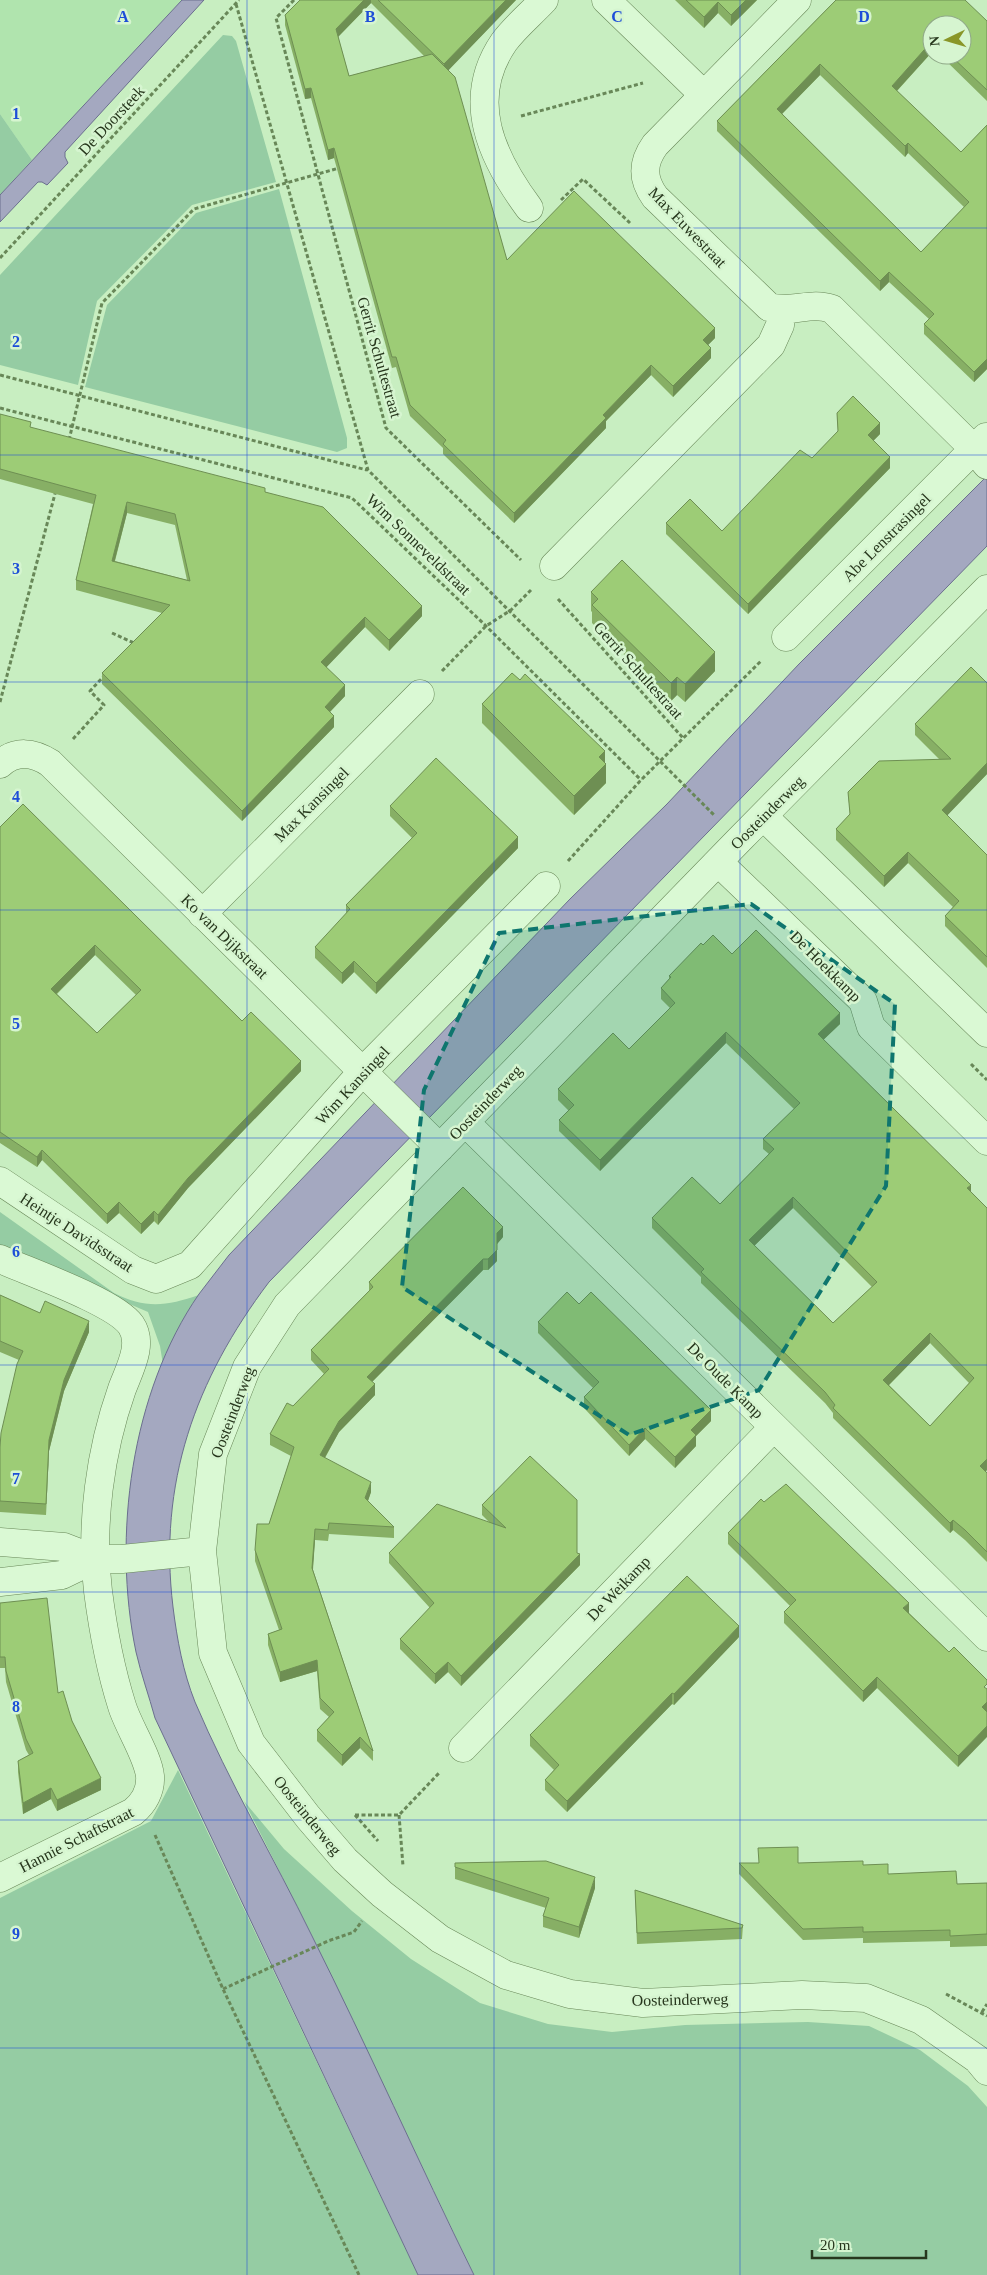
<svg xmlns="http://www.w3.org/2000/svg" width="987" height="2275" viewBox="0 0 987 2275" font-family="Georgia,serif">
<rect width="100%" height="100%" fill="#c8eec1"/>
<path fill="#b0e4ae" d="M0,0H182L32,160L0,114Z"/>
<path fill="#95cca3" d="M223,35L232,36L236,41L276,182L192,205L97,301L78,385L0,365V275Z
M0,114L32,160L0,195Z
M279,189L347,438V448L337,452L85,387L107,305L196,213Z
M0,1212L114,1293C145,1309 167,1306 199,1295L163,1365L160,1346L148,1312L0,1248Z
M178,1770L418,2275H0V1898L151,1821Z
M244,1801L284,1849L352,1911L411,1959L480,2003L548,2024L612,2032L685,2025L808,2022L869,2026L920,2050L968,2086L987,2107V2275H474L313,1938Z"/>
<path fill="#a4a8c0" stroke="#6b6f8e" d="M182,0H204L65,152V157L68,163L47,185L42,182H38L0,222V195Z
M987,476V546L269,1282C195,1380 158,1483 173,1607C177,1639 183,1672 195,1702C229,1782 274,1858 312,1936C368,2048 419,2163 474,2275H418L155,1718C149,1696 141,1674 136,1652C112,1537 131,1392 199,1294C209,1281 219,1268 229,1255L570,899L667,804L799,664Z"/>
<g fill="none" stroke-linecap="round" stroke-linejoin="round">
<g stroke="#688758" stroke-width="29">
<path id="minor" d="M606,0L704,95
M797,0L655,145C642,163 642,179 655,197L769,307C792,314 810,301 832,309L974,449L987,465
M529,208C492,158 464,100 504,42C515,27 531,14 544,0
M554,566L771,345L780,325L782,311
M987,589L740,839L287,1305L247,1367L213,1454L202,1551L213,1653L251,1743L308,1817L345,1860L382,1894L440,1939L506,1975L570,1994L643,2003L802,1995L866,1998L921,2020L977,2059L987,2071
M786,637L986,437
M0,764C16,750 33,752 50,763L440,1148
M763,816L987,1033
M718,862L863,1001L871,1027L987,1141
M202,914L420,694
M465,1122L987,1637
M0,1181L133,1270L156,1279L190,1265L363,1071L546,886
M0,1259C29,1272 115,1302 131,1325C144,1344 129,1370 122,1389C100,1451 90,1525 98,1591C103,1630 110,1668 122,1706C128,1726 148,1756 150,1776C151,1790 144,1803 133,1812L0,1878
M0,1542L64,1547L95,1559H122L202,1551
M0,1582L62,1575L95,1559
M463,1748L774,1427"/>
</g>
<path stroke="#688758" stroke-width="3" stroke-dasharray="4 2.5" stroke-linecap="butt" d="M294,0L276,18L386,428L521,560
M236,4L368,470L715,816
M521,116L643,83
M561,200L583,179L630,223
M0,258L239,0
M0,375L367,470
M0,408L352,498L486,626L641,780
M69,440L102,303L194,209L339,168
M558,599L683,738
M112,633L134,643L132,646
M442,671L486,626L511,610L531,590
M0,702L56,490
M73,739L104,705L90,691L104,676
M568,861L641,780L762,660
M971,1064L987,1080
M355,1815L378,1841
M355,1815H399L440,1772
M399,1815L403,1866
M155,1835L223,1989L359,2275
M223,1989L328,1941L354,1932L362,1921
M946,1994L987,2016
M982,2012L987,2004"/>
<use href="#minor" stroke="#daf9d4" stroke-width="28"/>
</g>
<path fill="#87af65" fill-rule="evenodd" d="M300,0H516L448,70L507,260L715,338L708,345L711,358L673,397L651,375L606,421V428L514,523L443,454V448L410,416L396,367L392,368L334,158L328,160L311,98L305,99L285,25V15ZM371,3L424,56L349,76L338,37Z
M675,0H757L731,26L718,13L704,28Z
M836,0L987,21V101L940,55H962L932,25V52L897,91L961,152L987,125V369L974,382L924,334V324L929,319L889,282L880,291L717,131V121ZM820,75L905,157L908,153L964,207L921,252L782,114Z
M837,413L880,434L873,441L890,468L748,614L666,534V523L722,531L812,458L838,432Z
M0,414L31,428L265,492L422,616L389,651L365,627L326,667L345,696L330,712L334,727L242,821L102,684V673L162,613L76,590V580L93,504L0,479ZM127,513L175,525L187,580L115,561Z
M591,592L715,671L685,702L677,695L671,701L592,623V612L591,611Z
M987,683V774L947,815L987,855V968L945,926V916L953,907L908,863L884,887L836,840V829L850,815L848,792L940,760L915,735V724Z
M482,704L605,763L606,783L574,815L482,723Z
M390,806L518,848L376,994L354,972L342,984L315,958V947L346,914V905L412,838L390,816Z
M0,827L242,1021L301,1071L188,1188L158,1225L154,1221L141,1234L119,1213L107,1224L42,1160L37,1167L0,1143ZM95,955L136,995L97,1033L57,994Z
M703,945L732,954L840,1024L823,1040L987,1208V1470L986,1471L987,1473V1562L965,1540L953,1530L950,1533L833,1418V1413L825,1403L701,1283V1277L652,1228V1218L720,1204L769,1154L763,1149V1139L794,1109L726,1043L600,1171L559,1131V1120L569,1111L558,1100V1089L629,1049L670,1008L661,999V988L669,979V976ZM793,1208L872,1287L833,1323L754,1246ZM930,1343L969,1383L930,1426L889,1385Z
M503,1237L497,1244V1261L488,1270H483L372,1382L375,1395L339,1432L325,1458L371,1492L368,1501L394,1527V1538L329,1534L328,1541L315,1540L313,1570L373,1751V1761L360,1748L342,1766L317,1741V1730L329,1717L320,1709L317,1671L280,1682L268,1645V1634L279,1630L255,1561V1550L269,1524L291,1456L270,1445V1434L324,1374L311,1360V1350L369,1291V1282Z
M0,1295L40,1313L89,1332L64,1391L49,1451L46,1515L0,1512V1447L19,1360L0,1352Z
M579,1304L711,1421L696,1436V1446L675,1468L645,1439L629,1456L584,1408V1397L593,1388L538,1333V1322Z
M482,1505L577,1553L580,1565L461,1686L448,1672L435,1684L400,1649V1639L430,1608L389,1563V1553L490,1523L482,1515Z
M728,1533L909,1613L949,1652L987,1680L958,1767L877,1688L863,1702L784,1623V1612L790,1606L728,1544Z
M0,1603L58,1693L72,1721L101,1790L57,1811L51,1799L23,1814L18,1772V1761L29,1755L26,1750L6,1682L5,1668H0Z
M739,1637L674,1705L672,1704L567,1812L545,1790V1780L554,1770L530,1746V1735Z
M739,1863H798L863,1865L888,1874L957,1884L987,1883V1946L950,1947V1941L863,1943V1938L803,1940L739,1874Z
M455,1867L595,1888L579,1938L543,1927V1916L546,1908L455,1879Z
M635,1890L743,1925L742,1939L637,1944Z"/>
<path fill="#6e8f53" d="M364,0H371V3L336,39V29Z
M506,0H516L444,75V64Z
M746,0H757L731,26V15Z
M718,2V13L704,28V17Z
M932,41V52L892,96V86Z
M820,64V75L777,119V109Z
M311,88V98L305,99V89Z
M908,143V153L905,157V146Z
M334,148V158L328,160V150Z
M889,272V282L880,291V281Z
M715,328V338L703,350V340Z
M711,348V358L673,397V386Z
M987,359V369L974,382V372Z
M651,365V375L606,421V428L514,523V513L603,415Z
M880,423V434L868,446V435Z
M890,457V468L748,614V604Z
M127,502V513L112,571V561Z
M422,606V616L389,651V640Z
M365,617V627L321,673V662Z
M715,652V671L685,702V684Z
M677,677V695L671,701V683Z
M345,685V696L325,717V707Z
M334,716V727L242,821V811Z
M605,751V765L606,764V783L574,815V796L599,757Z
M987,763V774L942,821V810Z
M518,837V848L376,994V983Z
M908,852V863L884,887V876Z
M95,945V955L51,999V989Z
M354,961V972L342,984V973Z
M840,1013V1024L818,1045V1034Z
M726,1032V1043L600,1171V1160Z
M301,1061V1071L188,1188L158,1225V1215L188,1178Z
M42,1150V1160L37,1167V1157Z
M971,1185V1195L967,1188Z
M793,1197V1208L749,1251V1240Z
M119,1202V1213L107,1224V1214Z
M154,1211V1221L141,1234V1224Z
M503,1227V1237L497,1244V1233Z
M497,1250V1261L488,1270V1259Z
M483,1259V1270L367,1387V1377Z
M89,1321V1332L64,1391L49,1451L46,1515L49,1440L64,1380Z
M930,1333V1343L883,1391V1380Z
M375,1384V1395L339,1432L320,1466V1455L339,1421Z
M711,1410V1421L696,1436V1446L675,1468V1457L691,1430Z
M645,1428V1439L629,1456V1445Z
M987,1459V1470L980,1477V1466Z
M371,1482V1492L365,1509V1498Z
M953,1520V1530L950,1533V1523Z
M315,1529V1540L312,1579V1568Z
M580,1554V1565L461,1686V1676Z
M909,1603V1614L903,1608Z
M739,1626V1637L674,1705V1694Z
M317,1660V1671L280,1682V1672Z
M448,1662V1672L435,1684V1674Z
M877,1677V1688L863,1702V1691Z
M672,1693V1704L567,1812V1801Z
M987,1702V1713L982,1707Z
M987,1726V1737L958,1767V1756Z
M360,1737V1748L342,1766V1755Z
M101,1778V1790L57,1811V1800Z
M51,1788V1799L23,1814V1803Z
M595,1877V1888L579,1938V1927Z"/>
<path fill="#9dcc76" stroke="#6e8f53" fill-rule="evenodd" d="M300,0H364L336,29L349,76L432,54L455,77L507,260L574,191L715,328L703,340L711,348L673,386L651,365L603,415L606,418L514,513L443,444L446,440L410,405L396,357H392L334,148L328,150L311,88L305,89L285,15Z
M378,0H506L444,64Z
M686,0H746L731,15L718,2L704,17Z
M836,0H965L987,21V90L950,55H962V25H932V41L892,86L961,152L987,125V359L974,372L924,324L934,314L889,272L880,281L717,121ZM820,64L905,146L908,143L969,202L921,252L777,109Z
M853,396L880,423L868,435L890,457L748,604L666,523L690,499L722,531L800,450L812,458L838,431L837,413Z
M0,414L31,422L30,427L265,488V492L323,507L422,606L389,640L365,617L321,662L345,685L325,707L334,716L242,811L102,673L170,605L76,580L96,495L0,469ZM127,502L175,514L190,581L112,561Z
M622,560L715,652L685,684L677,677L671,683L592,605L598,599L591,592Z
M971,667L987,683V763L942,810L987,855V957L945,916L959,901L908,852L884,876L836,829L850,814L848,792L879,761L951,759L915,724Z
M512,673L520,680L525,674L605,751L599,757L606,764L574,796L482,704Z
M436,758L518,837L376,983L354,961L342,973L315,947L350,909L346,905L417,833L390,806Z
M23,804L242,1021L251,1012L301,1061L188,1178L158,1215L154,1211L141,1224L119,1202L107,1214L42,1150L37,1157L0,1132V827ZM95,945L141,990L97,1033L51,989Z
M756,930L840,1013L818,1034L971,1185L967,1188L987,1208V1459L980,1466L987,1473V1552L965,1530L953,1520L950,1523L833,1408L835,1405L825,1392L701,1272L704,1269L652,1218L692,1177L720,1204L774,1149L763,1139L800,1103L726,1032L600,1160L559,1120L574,1105L558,1089L613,1033L629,1049L675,1003L661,988L671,977L669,976L701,943L703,945L713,935L732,954ZM793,1197L877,1282L833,1323L749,1240ZM930,1333L974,1378L930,1426L883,1380Z
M463,1187L503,1227L497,1233V1250L488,1259H483L367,1377L375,1384L339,1421L320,1455L371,1482L365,1498L394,1527L329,1523L328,1530L315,1529L312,1568L373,1751L360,1737L342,1755L317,1730L334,1712L320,1698L317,1660L280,1672L268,1634L282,1629L255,1550L257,1524H269L294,1447L270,1434L287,1403L293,1406L329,1369L311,1350L373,1287L369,1282Z
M567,1292L579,1304L591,1292L711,1410L691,1430L696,1435L675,1457L645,1428L629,1445L584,1397L599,1382L538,1322Z
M0,1295L40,1313L45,1301L89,1321L64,1380L49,1440L46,1504L0,1501V1447L1,1433L17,1364L23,1351L0,1341Z
M530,1456L577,1500V1553L580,1554L461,1676L448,1662L435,1674L400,1639L434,1603L389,1553L437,1504L506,1528L482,1505Z
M786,1484L909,1603L903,1608L949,1652L954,1647L987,1680V1684L984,1687L987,1689V1702L982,1707L987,1712V1726L958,1756L877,1677L863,1691L784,1612L796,1600L728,1533L761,1499L764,1502Z
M687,1576L739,1626L674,1694L672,1693L567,1801L545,1780L559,1765L530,1735Z
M47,1598L58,1693L63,1691L72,1721L101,1778L57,1800L51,1788L23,1803L18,1761L33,1753L26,1739L6,1671L5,1657H0V1603Z
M798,1847V1863L863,1861V1865L888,1864V1874L956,1871L957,1884L987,1883V1934L950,1936V1930L863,1932V1927L803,1929L739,1863H759L758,1848Z
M546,1861L595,1877L579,1927L543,1916L549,1898L455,1867V1863Z
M635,1890L743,1925L742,1928L637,1933Z"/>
<path fill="#0f766e" fill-opacity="0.2" stroke="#0f766e" stroke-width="4" stroke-dasharray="10 6" stroke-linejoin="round" d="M751,904L895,1004L886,1186L759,1390L629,1435L402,1287L424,1090L499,933Z"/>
<path fill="none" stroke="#1d4ed8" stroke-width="1" stroke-opacity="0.55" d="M247,0V2275M494,0V2275M740,0V2275M0,228H987M0,455H987M0,682H987M0,910H987M0,1138H987M0,1365H987M0,1592H987M0,1820H987M0,2048H987"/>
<g text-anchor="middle" stroke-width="5" stroke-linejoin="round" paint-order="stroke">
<g font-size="16" fill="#27371d" stroke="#d6f5d0">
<text transform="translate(111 120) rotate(-47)" y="6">De Doorsteek</text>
<text transform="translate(688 227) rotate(46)" y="6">Max Euwestraat</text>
<text transform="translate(380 357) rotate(74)" y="6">Gerrit Schultestraat</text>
<text transform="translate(886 537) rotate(-45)" y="6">Abe Lenstrasingel</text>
<text transform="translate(419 544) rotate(44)" y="6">Wim Sonneveldstraat</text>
<text transform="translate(639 670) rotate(48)" y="6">Gerrit Schultestraat</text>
<text transform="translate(311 804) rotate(-45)" y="6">Max Kansingel</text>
<text transform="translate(767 812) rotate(-45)" y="6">Oosteinderweg</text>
<text transform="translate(225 936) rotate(44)" y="6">Ko van Dijkstraat</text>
<text transform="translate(826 966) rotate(45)" y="6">De Hoekkamp</text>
<text transform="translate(352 1085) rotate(-47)" y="6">Wim Kansingel</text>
<text transform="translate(485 1102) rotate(-46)" y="6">Oosteinderweg</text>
<text transform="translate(77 1232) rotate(33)" y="6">Heintje Davidsstraat</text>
<text transform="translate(726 1380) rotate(45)" y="6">De Oude Kamp</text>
<text transform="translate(232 1412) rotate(-69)" y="6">Oosteinderweg</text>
<text transform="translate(618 1588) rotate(-46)" y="6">De Weikamp</text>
<text transform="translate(308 1815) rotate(51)" y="6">Oosteinderweg</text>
<text transform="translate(76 1839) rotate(-27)" y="6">Hannie Schaftstraat</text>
<text transform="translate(680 1999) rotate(-1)" y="6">Oosteinderweg</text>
</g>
</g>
<g font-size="16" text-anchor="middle" font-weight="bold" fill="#1d4ed8" stroke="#d6f5d0" stroke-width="5" stroke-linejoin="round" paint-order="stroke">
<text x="123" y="22">A</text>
<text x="370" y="22">B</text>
<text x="617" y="22">C</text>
<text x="864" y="22">D</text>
<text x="16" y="119">1</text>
<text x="16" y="347">2</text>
<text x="16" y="574">3</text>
<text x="16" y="802">4</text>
<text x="16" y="1029">5</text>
<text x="16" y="1257">6</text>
<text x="16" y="1484">7</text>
<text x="16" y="1712">8</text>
<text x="16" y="1939">9</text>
</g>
<g transform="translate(947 40) rotate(265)"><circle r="24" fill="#d6f5d0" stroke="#90a988"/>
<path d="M0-4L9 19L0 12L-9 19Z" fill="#899628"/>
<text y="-8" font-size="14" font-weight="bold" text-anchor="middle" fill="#27371d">N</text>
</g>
<path d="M812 2250v8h114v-8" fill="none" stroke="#27371d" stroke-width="2.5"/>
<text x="820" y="2250" font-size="15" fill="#27371d" stroke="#d6f5d0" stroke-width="4" paint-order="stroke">20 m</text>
</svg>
